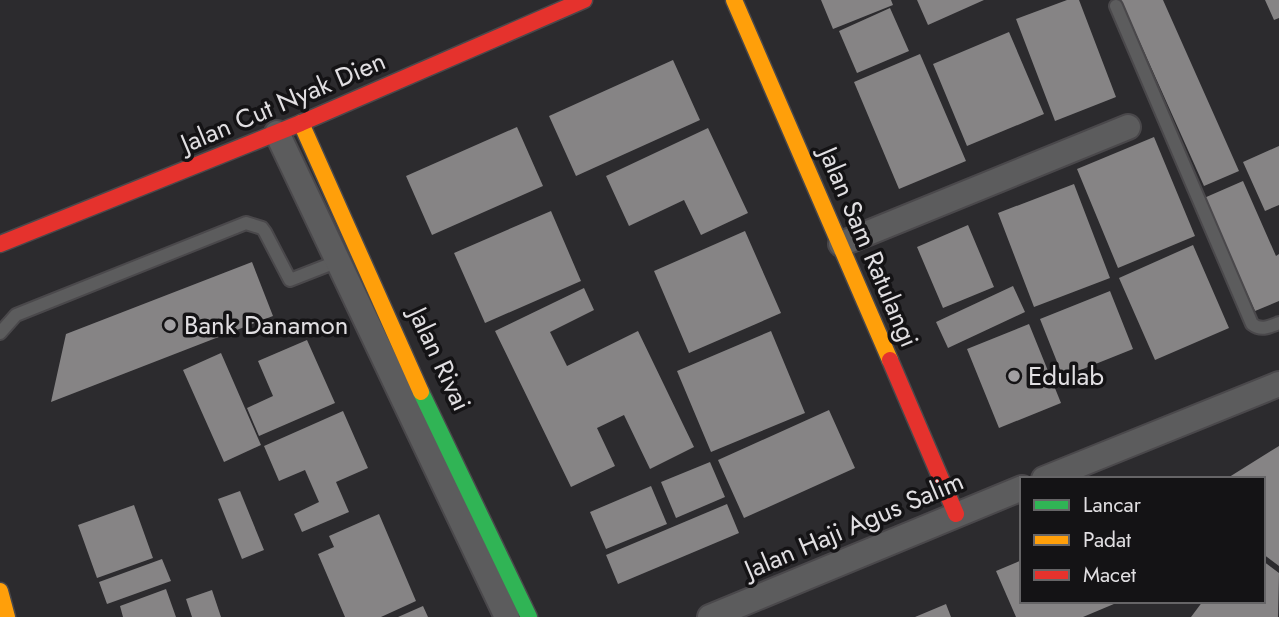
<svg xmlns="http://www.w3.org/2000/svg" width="1279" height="617" viewBox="0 0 1279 617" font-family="Jost,sans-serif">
<rect width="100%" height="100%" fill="#2c2b2e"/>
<path fill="#868485" d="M821,0H891L893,5L833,29Z
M917,0H984L928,25Z
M1067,0H1079L1116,97L1055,121L1016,19Z
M1121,0H1163L1239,171L1204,186Z
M1265,0H1279V18L1274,20Z
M890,8L909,51L857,73L839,31Z
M1009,32L1044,114L967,146L933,64Z
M920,54L966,161L899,189L854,82Z
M673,60L700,120L576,176L549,116Z
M517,127L543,186L432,235L406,176Z
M708,128L748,213L701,235L684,200L629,226L606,176Z
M1154,137L1195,236L1118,268L1077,169Z
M1279,146V205L1265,211L1243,162Z
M1243,181L1276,256L1279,254V301L1255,311L1204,198Z
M1074,184L1110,278L1034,307L998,213Z
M551,211L581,281L485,323L454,253Z
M968,225L994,287L943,308L917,247Z
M745,231L781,313L689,353L654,271Z
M1193,245L1229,328L1155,360L1119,278Z
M252,262L273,316L51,402L66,334Z
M1013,286L1025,312L948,348L936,322Z
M584,288L594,310L550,332L567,366L638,331L694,447L650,469L624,415L597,428L615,466L571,487L495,331Z
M1110,291L1133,349L1063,377L1040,319Z
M1029,324L1061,403L999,428L967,349Z
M771,331L805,413L711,452L677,371Z
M307,340L335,403L259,436L247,408L273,396L258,361Z
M221,353L261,445L224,462L183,370Z
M829,410L855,468L744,518L718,460Z
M343,411L368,468L336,482L349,512L302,532L294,514L319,502L305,470L279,481L264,446Z
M1279,446V566L1263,554V479H1226Z
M710,462L725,497L676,518L661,482Z
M651,486L667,524L606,549L590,512Z
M240,491L264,550L242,559L218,499Z
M727,504L739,533L618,584L606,555Z
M134,505L153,558L97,578L78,525Z
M379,514L416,601L381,617H345L318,554L334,547L329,536Z
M162,559L171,581L107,604L99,582Z
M1022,560V601H1121L1083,617H1016L996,571Z
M1263,561L1279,573L1278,617H1191L1203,601H1263Z
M166,589L176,617H123L120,606Z
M212,590L221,617H192L186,599Z
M946,604L951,617H915Z
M423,606L428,617H398Z"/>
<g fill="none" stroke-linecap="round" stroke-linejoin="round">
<g stroke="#4a484b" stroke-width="16">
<path id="lane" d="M1116,6L1252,324C1261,331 1269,327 1279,323
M0,333L16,315L246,223L262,228L265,232L290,280L336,262"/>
</g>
<g stroke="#4a484b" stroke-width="28">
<path id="street" d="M277,133L507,617
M841,244L1128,127
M1044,479L1279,384
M710,617L1022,488"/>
</g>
<g stroke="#4a484b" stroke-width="19">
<path id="fast" d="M421,392L529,617"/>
</g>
<g stroke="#4a484b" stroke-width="19">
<path id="slow" d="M734,0L890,360
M301,123L421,392
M0,591L7,617"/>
</g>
<g stroke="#4a484b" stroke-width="19">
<path id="jam" d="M0,244L301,123L584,0
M890,360L956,514"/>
</g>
<use href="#lane" stroke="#5c5c5d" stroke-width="12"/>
<use href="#street" stroke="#5c5c5d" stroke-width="24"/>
<use href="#fast" stroke="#30b455" stroke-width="16"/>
<use href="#slow" stroke="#ff9f0a" stroke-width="16"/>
<use href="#jam" stroke="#e5322d" stroke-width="16"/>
</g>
<g fill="#a2a0a3" stroke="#141315" stroke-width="2.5">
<circle cx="170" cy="325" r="7"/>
<circle cx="1014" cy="376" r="7"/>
</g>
<g text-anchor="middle" stroke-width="7" stroke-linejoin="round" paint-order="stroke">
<g font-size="26" fill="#e1dfe2" stroke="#141315">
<text transform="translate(283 102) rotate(-23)" y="9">Jalan Cut Nyak Dien</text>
<text transform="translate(869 247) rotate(67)" y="9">Jalan Sam Ratulangi</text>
<text transform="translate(440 359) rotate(65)" y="9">Jalan Rivai</text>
<text transform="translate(854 525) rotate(-23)" y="9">Jalan Haji Agus Salim</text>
</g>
<g font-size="26" fill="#e1dfe2" stroke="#141315" text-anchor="start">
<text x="184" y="334">Bank Danamon</text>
<text x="1028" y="385">Edulab</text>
</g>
</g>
<rect x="1020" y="477" width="245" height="126" fill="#141315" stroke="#666567" stroke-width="2"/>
<rect x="1034" y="500" width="35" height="10" fill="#30b455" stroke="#666567" stroke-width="2"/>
<text x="1083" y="512" font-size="21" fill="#e1dfe2">Lancar</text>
<rect x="1034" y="535" width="35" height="10" fill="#ff9f0a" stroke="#666567" stroke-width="2"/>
<text x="1083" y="547" font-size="21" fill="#e1dfe2">Padat</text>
<rect x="1034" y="570" width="35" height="10" fill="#e5322d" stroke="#666567" stroke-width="2"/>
<text x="1083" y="582" font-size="21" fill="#e1dfe2">Macet</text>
</svg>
